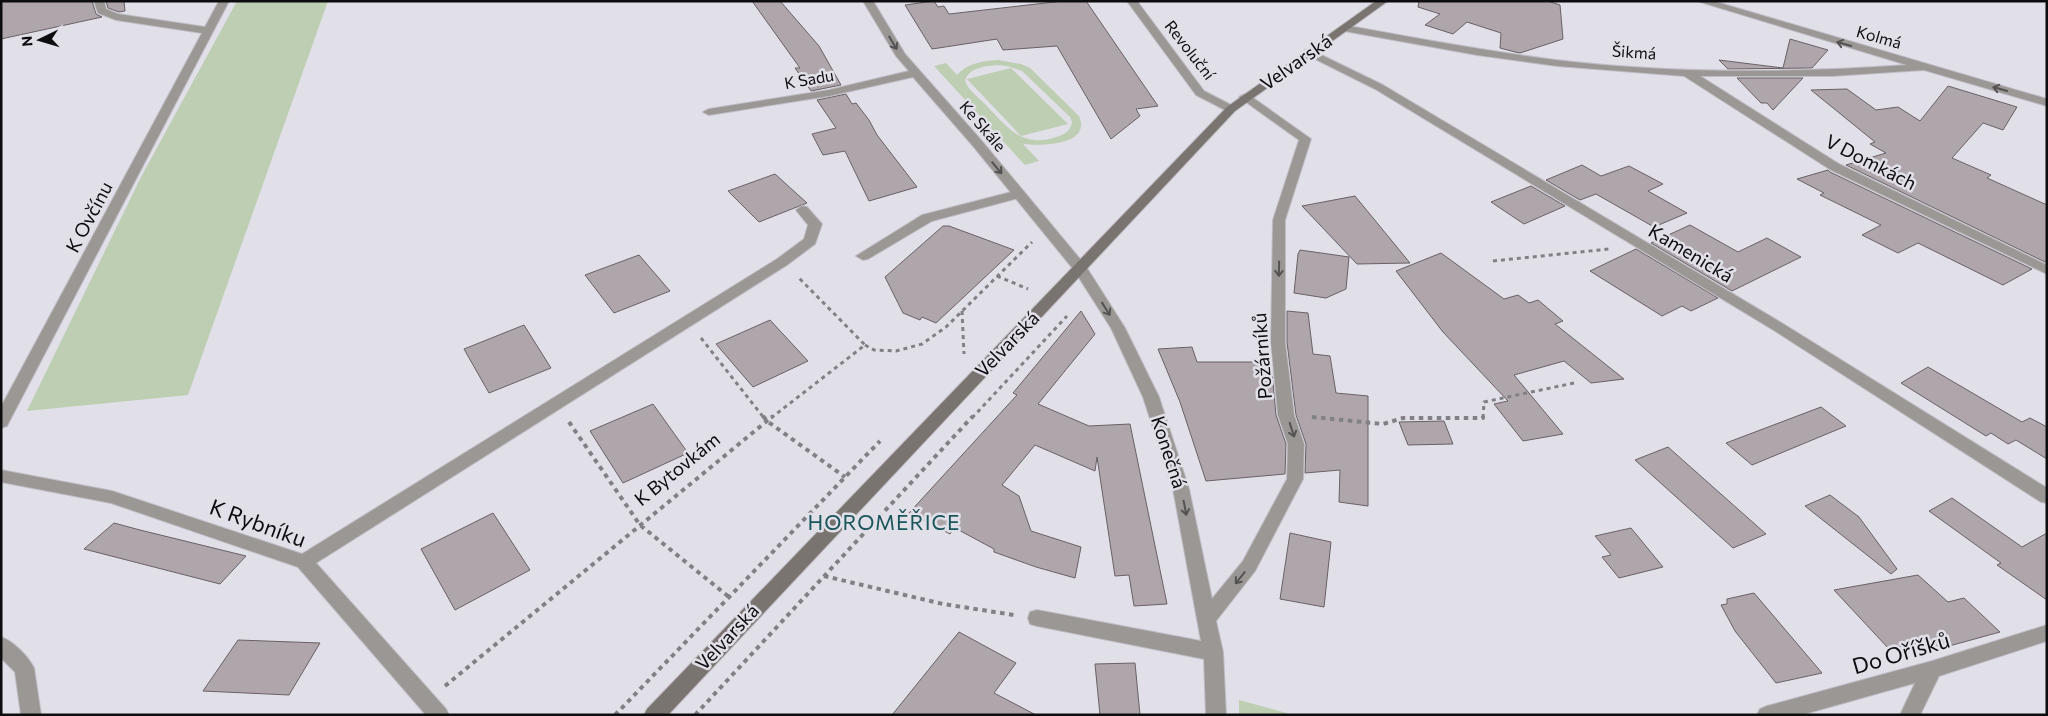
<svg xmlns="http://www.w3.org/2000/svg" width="2048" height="716" viewBox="0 0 2048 716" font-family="Commissioner,sans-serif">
<rect width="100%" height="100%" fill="#e1dfe8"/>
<path fill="#bdceb3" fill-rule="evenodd" d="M237,1H328L188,395L27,411L141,177Z
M998,60L1021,64L1030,68L1079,116C1092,146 1040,146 1023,144L1039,161L1025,165L934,66L946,63L957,75C967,63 983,61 998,60ZM998,65L1007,66L1022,71L1070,117L1072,122C1071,131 1064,135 1056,137C1022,149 1006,126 985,104C978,97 968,90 965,81C969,67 986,66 998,65Z
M1011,68L1068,124L1021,136L967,79Z
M1239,700L1294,715H1239Z"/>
<path fill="#aea6ab" stroke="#696166" d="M1,1H92L96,14L102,17L1,39Z
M106,1H124L125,11L119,12L108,8Z
M752,1H780L819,46L841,85L811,91L795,68H800Z
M934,1L938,7L944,6L949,14L1063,1H1086L1158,106L1136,109L1140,116L1111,139L1057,46L1003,50L997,39L932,49L905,5Z
M1419,1H1548L1560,5L1563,39L1520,53L1515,52L1500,48L1501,33L1467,22L1453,34L1425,25L1440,14L1418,7Z
M1790,39L1828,50L1812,68L1728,69L1719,60L1783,68Z
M1737,78H1803L1773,110L1767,103H1761Z
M1948,86L2017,107L2003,130L1983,123L1952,158L1991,175L1987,178L2047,205V261L2045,262L1846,165L1886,153L1870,144L1875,142L1811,90L1847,89L1876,110L1898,107L1920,121Z
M846,94L852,104L856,103L869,120L877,135L917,187L869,201L845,151L823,155L812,134L836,128L817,100Z
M1582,165L1601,176L1629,166L1663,184L1648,191L1687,213L1654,227L1596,194L1580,200L1546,180Z
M1828,170L1830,172L2032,269L2003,285L1918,243L1898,253L1862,235L1881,225L1820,195L1824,193L1797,179Z
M775,174L807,203L759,222L728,191Z
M1531,186L1565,206L1524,224L1491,202Z
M1355,196L1410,263L1357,264L1302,206Z
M1690,225L1738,252L1767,238L1801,257L1732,291L1651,243Z
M943,226H949L1014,250L936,323L922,317L920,320L903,313L885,277Z
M1636,249L1718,298L1691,311L1682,306L1662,316L1590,271Z
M1300,250L1349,257L1346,289L1326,298L1294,293L1298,254Z
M1441,253L1504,299L1518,295L1529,303L1538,300L1563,321L1555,324L1624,379L1591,383L1564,361L1514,375L1563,434L1523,441L1494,404L1508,401L1443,332L1396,271Z
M639,255L670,291L614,313L585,275Z
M1081,311L1095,334L1038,404L1089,426L1130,424L1167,604L1134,606L1129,575L1115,576L1097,457L1095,471L1035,445L1002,485L1019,496L1031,531L1081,547L1075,578L1036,567L994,552V549L955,528L950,534L909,513L1017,395L1013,393Z
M1287,311L1308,313L1313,354L1330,356L1336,393L1368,396V506L1339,502L1340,470L1305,473L1306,444L1296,415L1287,342Z
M770,320L808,361L753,387L716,344Z
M524,325L551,368L489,393L464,349Z
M1192,347L1197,362H1271L1276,415L1286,444L1285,474L1206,481L1180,402L1158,349Z
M1928,367L2022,422L2030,418L2047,427V459L2016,440L2008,444L1991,433L1986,436L1901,383Z
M653,404L688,453L623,483L590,431Z
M1821,407L1846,426L1752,465L1726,443Z
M1444,421L1453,444L1408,445L1399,422Z
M1668,447L1695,471L1766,534L1733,548L1635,460Z
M1830,495L1859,517L1897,569L1891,574L1805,506Z
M1952,498L2022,547L2047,533V600L1997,565L2001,563L1929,511Z
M493,513L530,570L455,610L421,549Z
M114,523L140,530L246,556L220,584L84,549Z
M1631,528L1663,567L1619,578L1602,557L1611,555L1595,536Z
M1290,533L1331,542L1324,607L1280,599Z
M1918,575L1948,602L1964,598L2000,632L1931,651L1922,642L1889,649L1834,590Z
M1754,593L1822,673L1776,683L1735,631L1721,605L1727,604V599Z
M959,632L1016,663L994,693L1036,715H892Z
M238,640L320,643L289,695L203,691Z
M1135,663L1140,715H1100L1095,664Z"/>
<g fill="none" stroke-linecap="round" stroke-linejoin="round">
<g stroke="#bfbdc5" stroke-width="2">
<path id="service" d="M1019,190L1023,191L1025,194L1023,197L932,221L868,259L863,260L856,256L922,215Z
M1,637C13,641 28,656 34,668L41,715H21L15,672L1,658Z"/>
</g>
<g stroke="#bfbdc5" stroke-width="2">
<path id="minor" d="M94,1H104L106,9L118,14L205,27L219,1H229L9,422L7,426L1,428V407L202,33L116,20L98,13Z
M863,1H873L905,54L981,140L1085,265L1125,328L1159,397L1189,489L1212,599L1243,561L1287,479L1288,444L1278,415L1271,342L1273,220L1299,140L1239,97L1245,94L1249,95L1311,139L1285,220V342L1294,415L1304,444L1303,479L1255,571L1216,621L1223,652L1226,715H1206L1204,659L1037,626L1030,624L1028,618L1030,612L1037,610L1201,641L1173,489L1143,397L1111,328L1074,270L973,146L913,77L829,96L709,115L703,112L709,109L829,90L909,71L896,56Z
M1697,1H1713L2047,99V106L1924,70L1832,76H1700L1839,164L2047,265V274L1831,170L1684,76L1557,66L1477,55L1344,31L1339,28L1344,25C1415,38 1485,51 1556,60C1673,74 1790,73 1907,65Z
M1309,49L1383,85L1785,325L2047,488V503L2041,502L1775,331L1375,89L1305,54L1304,52L1305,50Z
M802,206L807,207L822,224L815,244L787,265L316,563L446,709L449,715H426L298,567L111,503L1,482V470L112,491L302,554L777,259L804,239L808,225L796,210Z
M2047,625V641L1939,676L1920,715H1900L1915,683L1801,715H1757L1760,709L1767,706L1932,661Z"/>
</g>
<g stroke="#bfbdc5" stroke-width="2">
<path id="tertiary" d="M1127,1H1137L1204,91L1235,107L1237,109L1235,111H1227L1196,95Z"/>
</g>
<g stroke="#bfbdc5" stroke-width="2">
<path id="secondary" d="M1376,1H1388L1235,111L668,715H644L647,709L1227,107Z"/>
</g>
<path stroke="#828087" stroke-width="3" stroke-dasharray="4 4" stroke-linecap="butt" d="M1493,261L1609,249
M997,276L1028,289
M962,311L964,354
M701,338L764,418
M865,345L874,350L896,351L922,344L946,327L1032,242
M1312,417L1318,418
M771,418L865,345L798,277
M972,418L1067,316
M1483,418L1484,402L1574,383"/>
<path stroke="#828087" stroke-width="4" stroke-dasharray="4.5 4.5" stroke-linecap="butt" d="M763,416L767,421L845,477
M1312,417L1383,424L1403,418H1483V416
M569,422L640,525L729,597
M824,576L943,604L1014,615
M445,686L773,416
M615,715L880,441
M695,715L973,416"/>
<use href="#service" fill="#9b9795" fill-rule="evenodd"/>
<use href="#minor" fill="#9b9795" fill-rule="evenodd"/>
<use href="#tertiary" fill="#9b9795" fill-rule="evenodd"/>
<use href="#secondary" fill="#7a7471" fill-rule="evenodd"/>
</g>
<defs><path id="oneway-shaft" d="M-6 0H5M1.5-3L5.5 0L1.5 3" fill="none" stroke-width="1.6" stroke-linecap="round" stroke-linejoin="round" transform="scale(1.25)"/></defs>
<g stroke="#545252">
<use href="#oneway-shaft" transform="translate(893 43) rotate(59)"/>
<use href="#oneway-shaft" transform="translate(1844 44) rotate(-164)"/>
<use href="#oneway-shaft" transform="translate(2000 89) rotate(-164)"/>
<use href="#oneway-shaft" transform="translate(997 168) rotate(50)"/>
<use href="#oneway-shaft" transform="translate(1279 269) rotate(91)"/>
<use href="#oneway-shaft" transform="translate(1106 309) rotate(58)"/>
<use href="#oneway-shaft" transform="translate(1292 430) rotate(72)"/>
<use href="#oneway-shaft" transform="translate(1185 508) rotate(79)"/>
<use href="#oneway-shaft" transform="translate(1240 578) rotate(129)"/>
</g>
<g text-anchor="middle" stroke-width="5" stroke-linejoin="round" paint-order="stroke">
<g font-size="16" fill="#0d0c0f" stroke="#e1dfe8">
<text transform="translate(1879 37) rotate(16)" y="6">Kolmá</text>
<text transform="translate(1190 50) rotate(52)" y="6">Revoluční</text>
<text transform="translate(1634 52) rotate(4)" y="6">Šikmá</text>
<text transform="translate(809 79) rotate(-10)" y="6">K Sadu</text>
<text transform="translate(983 126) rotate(49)" y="6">Ke Skále</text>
</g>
<g font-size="19" fill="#0d0c0f" stroke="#e1dfe8">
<text transform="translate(1296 62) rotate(-35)" y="7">Velvarská</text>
<text transform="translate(1871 162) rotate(27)" y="7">V Domkách</text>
<text transform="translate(89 217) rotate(-62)" y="7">K Ovčínu</text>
<text transform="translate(1691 253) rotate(31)" y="7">Kamenická</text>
<text transform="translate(1007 344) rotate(-46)" y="7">Velvarská</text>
<text transform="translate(1262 356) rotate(-94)" y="7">Požárníků</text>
<text transform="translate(1169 452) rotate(72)" y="7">Konečná</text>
<text transform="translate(677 469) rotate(-39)" y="7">K Bytovkám</text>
<text transform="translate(727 637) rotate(-47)" y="7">Velvarská</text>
</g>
<g font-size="21" letter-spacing="1" fill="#1a555a" stroke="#e1dfe8">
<text x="884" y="530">HOROMĚŘICE</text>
</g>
<g font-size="22" fill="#0d0c0f" stroke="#e1dfe8">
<text transform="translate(258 523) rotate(20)" y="8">K Rybníku</text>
<text transform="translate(1901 653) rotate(-16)" y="8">Do Oříšků</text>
</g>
</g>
<rect width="2048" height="716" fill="none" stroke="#0d0c0f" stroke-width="5"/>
<g transform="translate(40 40) rotate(265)" stroke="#e1dfe8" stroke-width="4" paint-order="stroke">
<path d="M0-4L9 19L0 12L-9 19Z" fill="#0d0c0f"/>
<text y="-8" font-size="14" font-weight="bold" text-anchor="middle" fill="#0d0c0f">N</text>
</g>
</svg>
